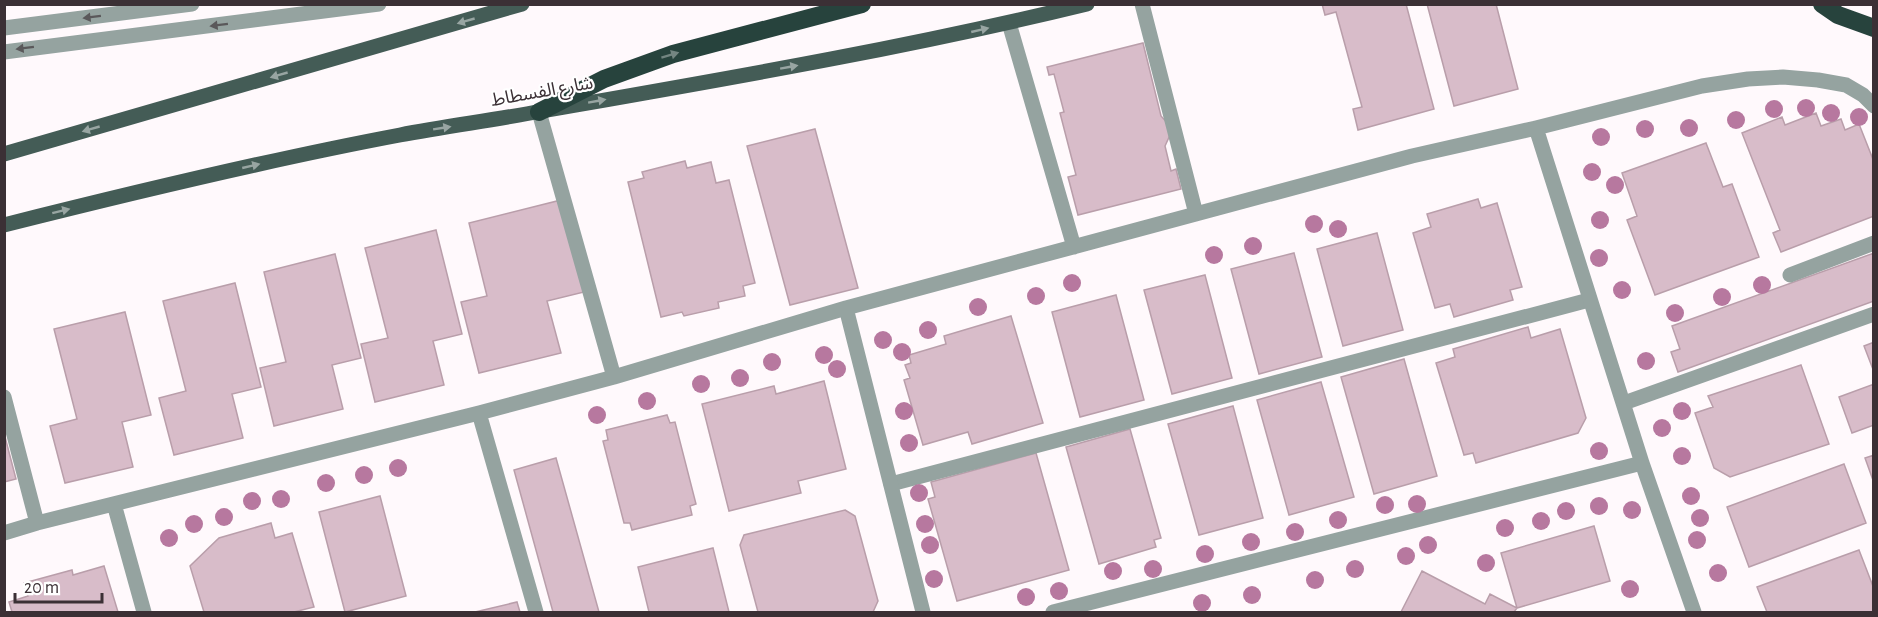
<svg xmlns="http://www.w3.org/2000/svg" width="1878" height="617" viewBox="0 0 1878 617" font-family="'Alegreya Sans','Noto Sans Arabic',sans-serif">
<rect width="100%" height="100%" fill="#fff9fc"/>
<path fill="#d8bcc9" stroke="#b99eaa" stroke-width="1.5" d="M1322,4H1406L1434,109L1358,130L1353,109L1362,107L1336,12L1325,15Z
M1427,4H1496L1518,89L1454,106Z
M1143,43L1161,116L1169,125L1170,135L1165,146L1171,171L1176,169L1181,189L1078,215L1068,177L1076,175L1060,113L1064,112L1054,74L1049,75L1047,67Z
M1816,113L1821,126L1841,119L1845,130L1859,124L1874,162V216L1781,252L1773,233L1780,230L1742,133L1782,117L1785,125Z
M815,129L858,288L790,305L747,146Z
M1706,143L1723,187L1732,184L1759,257L1655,295L1627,220L1637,216L1622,173Z
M685,161L687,168L711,162L716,183L729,180L755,283L743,286L745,296L718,302L719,308L684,316L682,312L661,317L628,182L644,178L642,172Z
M1478,199L1481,208L1497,203L1522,287L1510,290L1513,300L1454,317L1450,304L1435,308L1413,233L1431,227L1427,214Z
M561,200L584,292L547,301L561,353L479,373L461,302L487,296L469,223Z
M436,230L462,334L433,341L444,385L375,402L361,344L388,338L365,248Z
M1377,233L1403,330L1343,346L1317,249Z
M1294,253L1322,357L1259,374L1231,269Z
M1874,253V301L1678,372L1671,352L1680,349L1672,326Z
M335,254L361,358L332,365L343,409L274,426L260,368L286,362L264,272Z
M1205,275L1232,378L1172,394L1144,290Z
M235,283L261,387L232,394L243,438L174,455L159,398L186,391L163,301Z
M1116,295L1144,400L1080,417L1052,312Z
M125,312L151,415L122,422L133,467L65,483L50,426L77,419L54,329Z
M1011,316L1043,423L972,444L968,432L923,445L904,380L910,378L905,365L911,363L909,355L946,344L944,336Z
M1528,327L1531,338L1560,329L1586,418L1578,433L1476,463L1473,453L1464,455L1436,363L1455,357L1453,349Z
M1874,342V372L1864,346Z
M1404,359L1437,476L1374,494L1341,377Z
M1801,365L1829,444L1730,477L1714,468L1695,413L1713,407L1708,396Z
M824,381L846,469L798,481L801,493L729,511L702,404L774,386L776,394Z
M1321,382L1354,497L1289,515L1257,400Z
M1874,384V425L1852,433L1839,397Z
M1233,406L1263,518L1199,535L1168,424Z
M667,415L670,423L675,422L696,504L690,506L692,515L632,530L630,523H624L603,441L608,440L606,430Z
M1130,429L1161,538L1154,540L1156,547L1099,564L1066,447Z
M4,433L16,479L4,482Z
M1036,453L1069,570L957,601L928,499L935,497L931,482Z
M1874,455V483L1865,458Z
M556,458L599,612H553L514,470Z
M1844,464L1866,523L1749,567L1727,507Z
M380,496L406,596L345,612L319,512Z
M845,510L855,516L878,601L873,612H758L740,545L744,535Z
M271,523L275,538L292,533L314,607L294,612H204L190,566L219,538Z
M1594,526L1610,581L1517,608L1501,553Z
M713,548L729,612H649L638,567Z
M1859,550L1874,589V612H1767L1757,587Z
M104,566L118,612H12L9,602L28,596L24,583L72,570L73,575Z
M1422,571L1485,604L1490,594L1517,608L1514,612H1401Z
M517,602L520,612H475Z"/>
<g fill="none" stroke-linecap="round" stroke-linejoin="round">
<path stroke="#95a3a0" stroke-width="15" d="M4,28L192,4
M4,52L379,4
M1790,275L1874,243
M891,484L1589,300"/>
<path stroke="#95a3a0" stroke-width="15" d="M1142,4L1196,214
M1009,23L1074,247
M539,112L614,377
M1536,128L1642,463L1694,612
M846,308L923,612
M4,397L37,523
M1624,403L1874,314
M479,413L536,612
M114,504L144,612
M4,533L37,523L479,413L614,377L846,308L1412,156L1536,128L1702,86L1748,79L1783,77L1818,80L1846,85L1863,95L1874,106
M1053,612L1642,463"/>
<path stroke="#445c56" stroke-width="15" d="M4,154L522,4
M4,225C135,192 267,160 400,135C447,126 495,120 542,111C725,79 907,48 1087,4"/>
<path stroke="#27433d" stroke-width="18" d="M1822,4L1838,15L1874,28
M539,112L604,79L673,54L862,4"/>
</g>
<g fill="#b7789f">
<circle cx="1806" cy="108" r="9"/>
<circle cx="1774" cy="109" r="9"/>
<circle cx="1831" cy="113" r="9"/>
<circle cx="1859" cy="117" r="9"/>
<circle cx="1736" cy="120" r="9"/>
<circle cx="1689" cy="128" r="9"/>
<circle cx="1645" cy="129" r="9"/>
<circle cx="1601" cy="137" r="9"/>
<circle cx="1592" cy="172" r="9"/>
<circle cx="1615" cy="185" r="9"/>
<circle cx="1600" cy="220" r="9"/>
<circle cx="1314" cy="224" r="9"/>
<circle cx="1338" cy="229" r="9"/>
<circle cx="1253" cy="246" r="9"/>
<circle cx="1214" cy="255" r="9"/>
<circle cx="1599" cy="258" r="9"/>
<circle cx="1072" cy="283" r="9"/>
<circle cx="1762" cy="285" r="9"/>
<circle cx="1622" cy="290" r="9"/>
<circle cx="1036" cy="296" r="9"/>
<circle cx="1722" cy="297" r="9"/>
<circle cx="978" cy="307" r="9"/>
<circle cx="1675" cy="313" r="9"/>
<circle cx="928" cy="330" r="9"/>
<circle cx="883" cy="340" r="9"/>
<circle cx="902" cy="352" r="9"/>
<circle cx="824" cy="355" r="9"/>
<circle cx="1646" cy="361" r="9"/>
<circle cx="772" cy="362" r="9"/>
<circle cx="837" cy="369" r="9"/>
<circle cx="740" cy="378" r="9"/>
<circle cx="701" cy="384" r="9"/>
<circle cx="647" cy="401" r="9"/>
<circle cx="904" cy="411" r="9"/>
<circle cx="1682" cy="411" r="9"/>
<circle cx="597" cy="415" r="9"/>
<circle cx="1662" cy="428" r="9"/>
<circle cx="909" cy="443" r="9"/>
<circle cx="1599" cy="451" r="9"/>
<circle cx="1682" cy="456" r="9"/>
<circle cx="398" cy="468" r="9"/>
<circle cx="364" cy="475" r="9"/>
<circle cx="326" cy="483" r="9"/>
<circle cx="919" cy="493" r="9"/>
<circle cx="1691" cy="496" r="9"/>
<circle cx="281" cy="499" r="9"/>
<circle cx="252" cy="501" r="9"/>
<circle cx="1417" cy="504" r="9"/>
<circle cx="1385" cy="505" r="9"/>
<circle cx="1599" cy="506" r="9"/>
<circle cx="1632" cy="510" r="9"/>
<circle cx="1566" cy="511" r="9"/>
<circle cx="224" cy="517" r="9"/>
<circle cx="1700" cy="518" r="9"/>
<circle cx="1338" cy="520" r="9"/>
<circle cx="1541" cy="521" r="9"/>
<circle cx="194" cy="524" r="9"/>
<circle cx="925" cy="524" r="9"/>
<circle cx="1505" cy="528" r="9"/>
<circle cx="1295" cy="532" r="9"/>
<circle cx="169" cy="538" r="9"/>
<circle cx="1697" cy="540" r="9"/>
<circle cx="1251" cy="542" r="9"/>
<circle cx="930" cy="545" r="9"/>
<circle cx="1428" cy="545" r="9"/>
<circle cx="1205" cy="554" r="9"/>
<circle cx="1406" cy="556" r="9"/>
<circle cx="1486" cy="563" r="9"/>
<circle cx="1153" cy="569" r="9"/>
<circle cx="1355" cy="569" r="9"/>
<circle cx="1113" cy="571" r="9"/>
<circle cx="1718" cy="573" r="9"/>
<circle cx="934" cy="579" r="9"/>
<circle cx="1315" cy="580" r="9"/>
<circle cx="1630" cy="589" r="9"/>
<circle cx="1059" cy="591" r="9"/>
<circle cx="1252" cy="595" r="9"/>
<circle cx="1026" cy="597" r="9"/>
<circle cx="1202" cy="603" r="9"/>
</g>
<defs><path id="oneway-solid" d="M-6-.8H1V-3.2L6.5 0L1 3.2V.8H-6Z" transform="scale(1.5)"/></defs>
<g fill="#5a585a">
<use href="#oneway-solid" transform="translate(92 17) rotate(173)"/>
<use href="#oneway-solid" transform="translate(219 25) rotate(173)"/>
<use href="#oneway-solid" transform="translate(25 48) rotate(173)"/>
</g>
<g fill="#98a5a2">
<use href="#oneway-solid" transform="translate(466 21) rotate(164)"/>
<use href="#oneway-solid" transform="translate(980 30) rotate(-13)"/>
<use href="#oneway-solid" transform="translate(789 67) rotate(-10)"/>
<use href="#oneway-solid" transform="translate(279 75) rotate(164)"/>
<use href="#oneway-solid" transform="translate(597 101) rotate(-10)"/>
<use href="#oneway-solid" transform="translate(442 128) rotate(-9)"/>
<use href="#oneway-solid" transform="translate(91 129) rotate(164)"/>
<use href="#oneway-solid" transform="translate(251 166) rotate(-13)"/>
<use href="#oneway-solid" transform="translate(61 211) rotate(-14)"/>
</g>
<use fill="#738581" href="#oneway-solid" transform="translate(670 55) rotate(-17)"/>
<g text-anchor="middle" stroke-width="4.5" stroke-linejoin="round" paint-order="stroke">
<g font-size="18" fill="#3b3035" stroke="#fff">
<text transform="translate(542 91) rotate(-10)" y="6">شارع الفسطاط</text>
</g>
</g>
<rect width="1878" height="617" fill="none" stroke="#3b3035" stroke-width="12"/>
<path d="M15 593v9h87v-9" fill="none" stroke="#3b3035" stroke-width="3"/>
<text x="24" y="593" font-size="18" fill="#3b3035" stroke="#ffffff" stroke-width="4.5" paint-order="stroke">20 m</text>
</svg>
